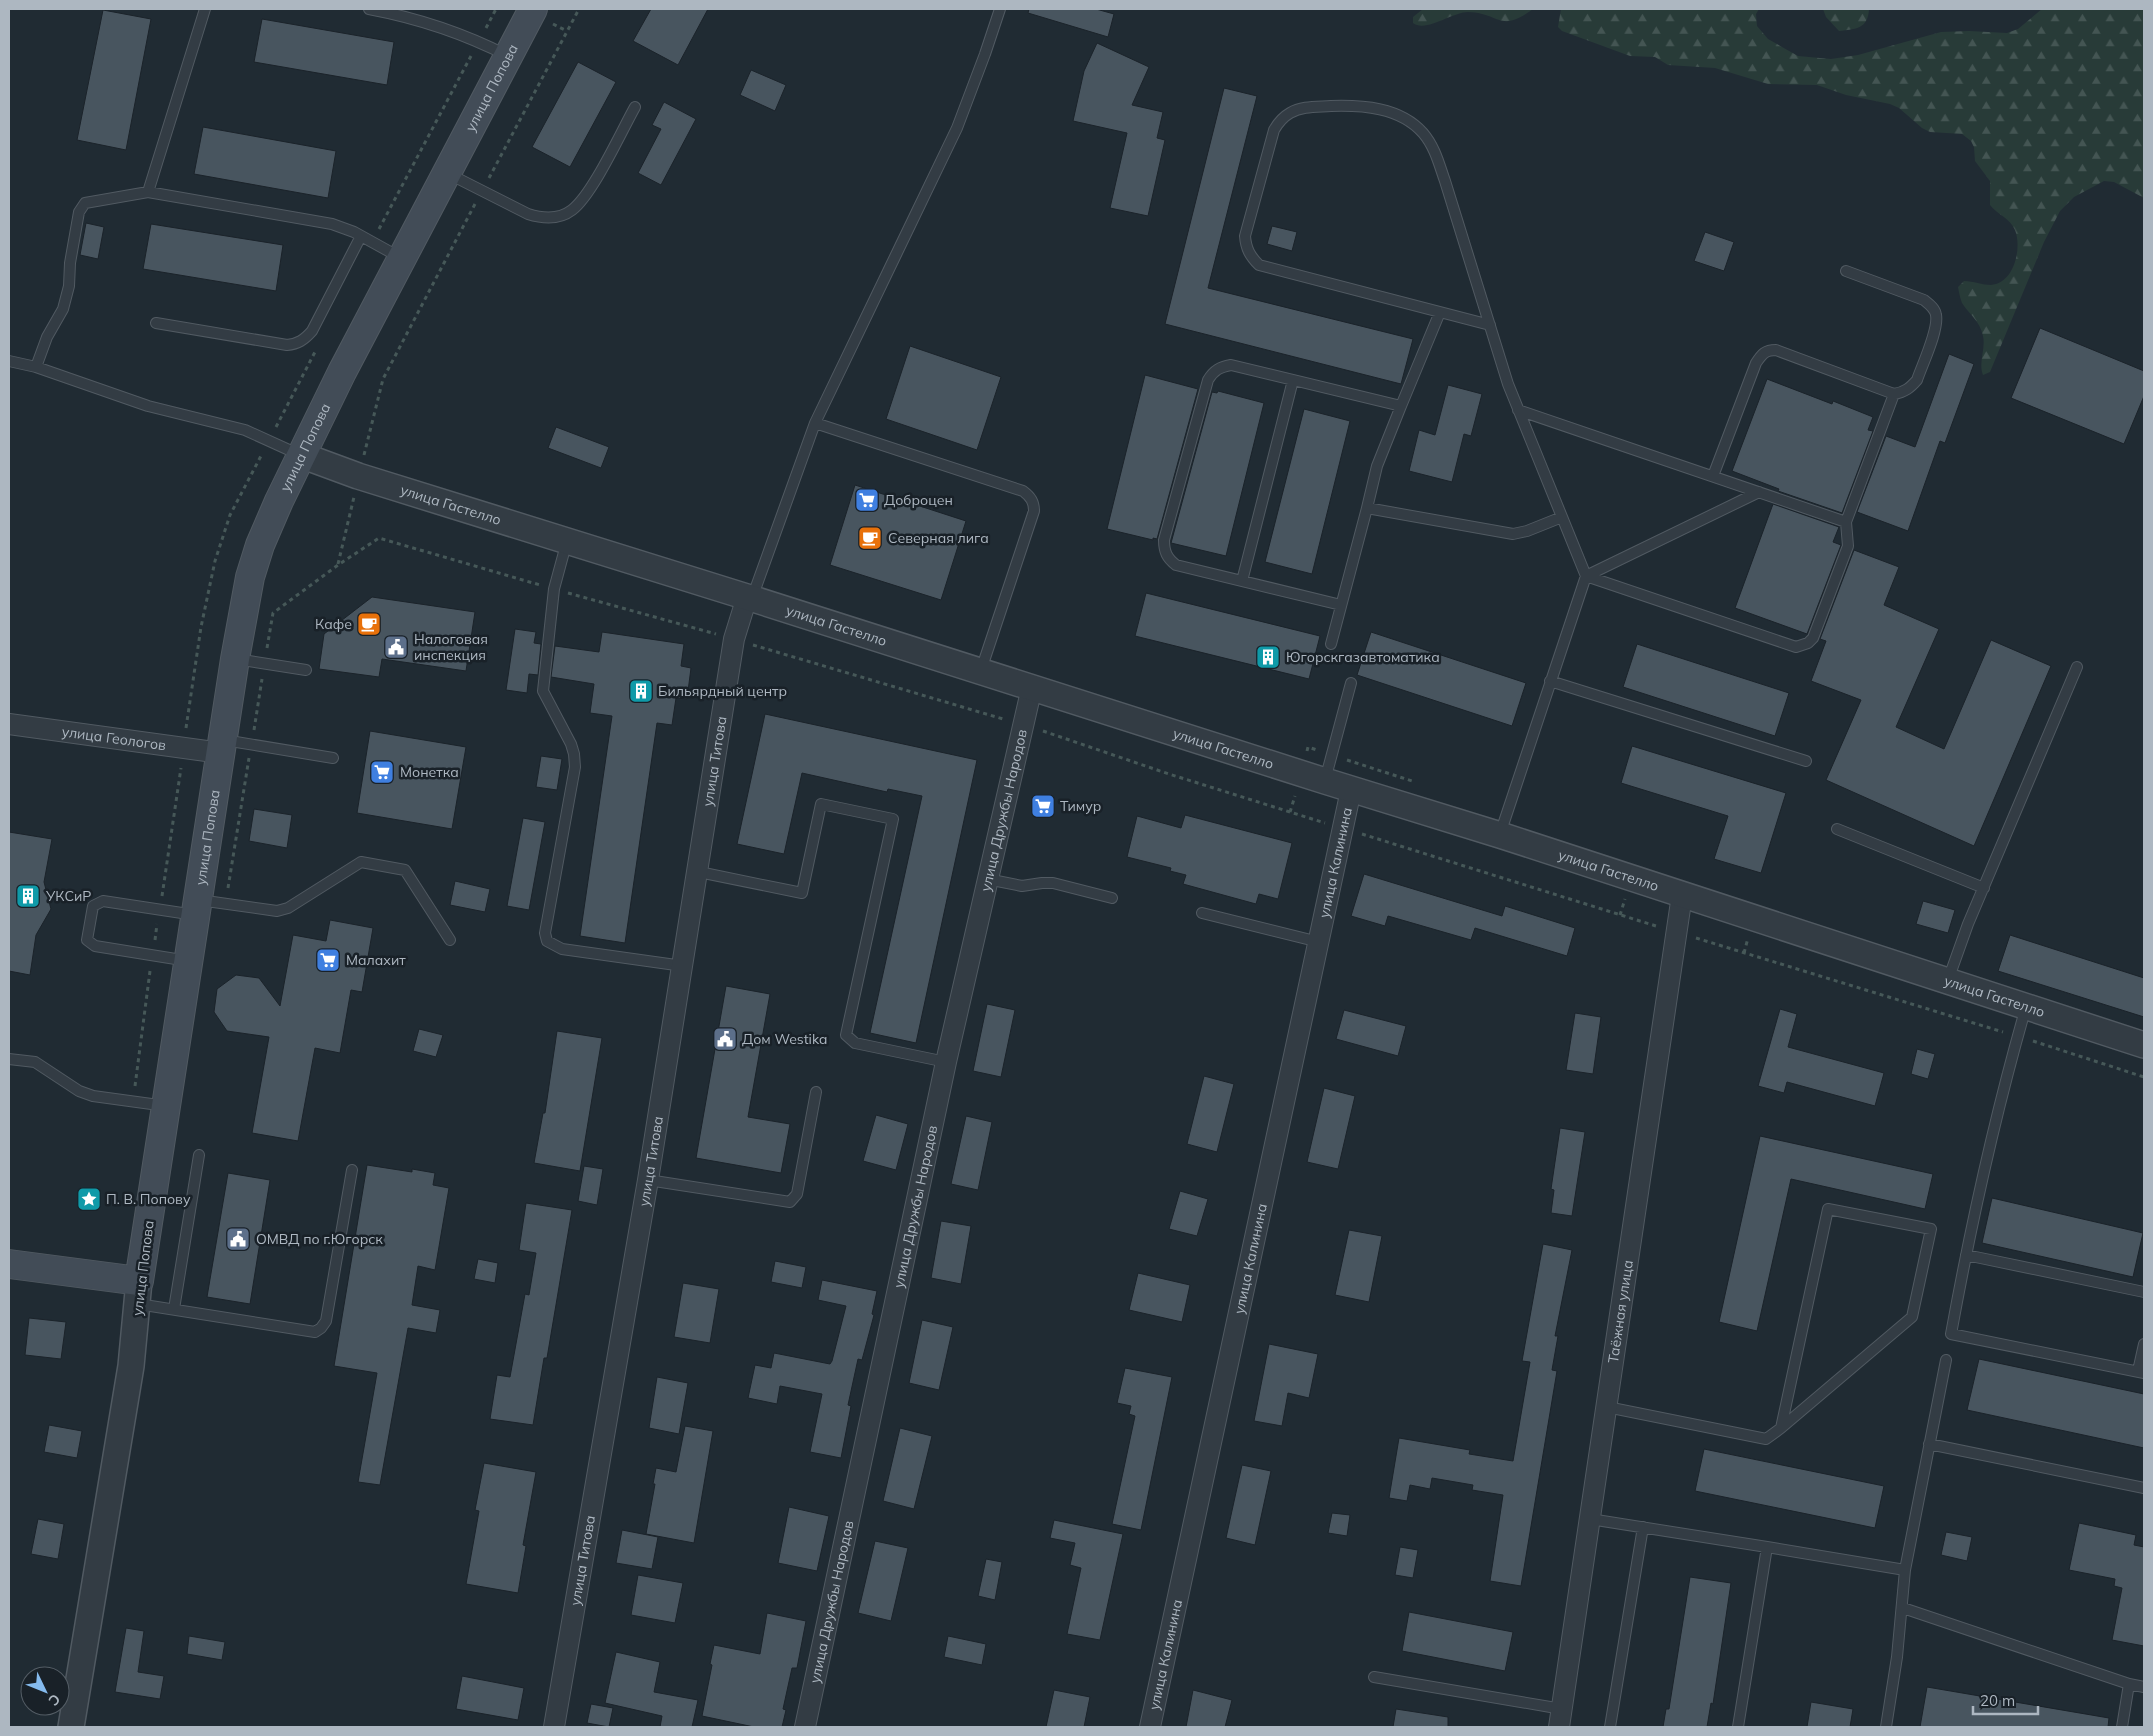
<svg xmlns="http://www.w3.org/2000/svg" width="2153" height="1736" viewBox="0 0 2153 1736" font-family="Mulish,sans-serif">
<defs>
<pattern id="forest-firs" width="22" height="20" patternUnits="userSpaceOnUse" patternTransform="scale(1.25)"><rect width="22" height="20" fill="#283b38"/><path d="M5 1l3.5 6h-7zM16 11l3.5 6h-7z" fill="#445553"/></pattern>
</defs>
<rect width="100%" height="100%" fill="#202b33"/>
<path fill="url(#forest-firs)" d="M1423,9H1533C1499,34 1501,13 1468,12C1452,12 1426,33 1413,23V17Z
M1561,9H1759L1756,14L1757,26L1768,39L1798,56L1831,59L1858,55L1941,32L1969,31L2007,33L2018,29L2042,9H2144V198L2114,182L2104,181L2074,197L2060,211L2044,242L1990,372L1983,375C1978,362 1986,349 1983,336C1980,321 1969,314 1962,303C1960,298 1959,292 1958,287L1964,281C1973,281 1982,285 1991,285C2015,283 2022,247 2015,230C2010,218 1998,215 1990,205V181L1975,161L1974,147L1971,141L1962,134L1930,132L1922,128L1899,108L1890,104L1846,95L1817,85L1768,84L1715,68L1668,65L1655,57L1630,56L1562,31L1558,27Z
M1823,9H1869C1868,29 1856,29 1839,31L1826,17Z"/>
<path fill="#48555f" stroke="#1b232a" d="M651,9H708L678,65L633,41Z
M1029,9H1096L1114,14L1108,37L1028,13Z
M103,10L151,19L126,150L77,140Z
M262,19L394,42L387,85L254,62Z
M1097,43L1149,67L1132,105L1163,112L1157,138L1165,140L1148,216L1110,208L1127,133L1073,121L1084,71Z
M578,62L616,82L570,167L532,147Z
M751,70L786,85L775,111L740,95Z
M1224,88L1257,96L1208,288L1413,339L1401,384L1165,324Z
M664,102L696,119L661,185L638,173L661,129L652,125Z
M203,127L336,151L328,198L194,174Z
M86,223L104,227L98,259L80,255Z
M151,224L283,245L276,291L143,269Z
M1272,226L1297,232L1292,251L1267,244Z
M1705,232L1734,242L1724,271L1694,261Z
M2040,328L2144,371V396L2124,444L2011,398Z
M910,346L1001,377L977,450L886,419Z
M1949,354L1974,364L1945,443L1940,441L1908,531L1857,512L1886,436L1915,447Z
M1145,375L1198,389L1157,539L1153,538V540L1107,529Z
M1767,379L1832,404L1833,401L1873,417L1868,430L1873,431L1842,513L1778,491L1779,489L1732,471Z
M1448,385L1482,394L1471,436L1464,434L1452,482L1409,471L1419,430L1435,435Z
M1218,391L1264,403L1226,556L1171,543L1212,392L1217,393Z
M1304,409L1350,421L1312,574L1265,562Z
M556,427L609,447L601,468L548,448Z
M855,485L966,521L941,600L830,565Z
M1773,504L1839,527L1833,542L1841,545L1807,634L1735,608Z
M1854,550L1899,567L1884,605L1939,629L1896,727L1944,749L1991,640L2051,666L1974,846L1826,780L1861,700L1811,681L1826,641L1820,639Z
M1146,593L1320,636L1309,679L1135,636Z
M372,597L475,612L466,671L382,659L379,677L319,669L324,634Z
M515,629L536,632L534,643L541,644L538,675L529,674L527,693L506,690Z
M602,632L684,644L681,666L691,668L687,699L676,698L672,725L657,723L625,943L580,936L612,716L590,713L594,684L551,677L555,646L599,652Z
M1371,632L1526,683L1512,726L1357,675Z
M1637,644L1789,693L1775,736L1623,687Z
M765,714L977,760L916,1043L870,1033L922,796L888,789L887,792L802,773L784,854L737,844Z
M370,731L466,747L452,829L357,813Z
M1632,746L1786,793L1761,873L1714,859L1728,816L1621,783Z
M541,756L562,759L557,790L536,787Z
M254,809L292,815L287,848L249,841Z
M1185,815L1292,843L1278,899L1259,894L1256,904L1183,884L1186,875L1170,871L1171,868L1127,857L1137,816L1181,828Z
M523,818L545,822L529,910L507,906Z
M9,832L52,839L44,882L51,909L36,935L30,975L9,971Z
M1364,874L1502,916L1505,906L1575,928L1567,956L1475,928L1471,940L1388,916L1385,926L1351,916Z
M455,881L490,889L485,912L450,905Z
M1923,901L1955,910L1948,933L1916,924Z
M330,920L373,928L362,992L351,990L340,1053L315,1048L298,1141L252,1133L269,1037L227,1031L214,1012L217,989L236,975L259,978L280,1006L293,935L326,941Z
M2010,935L2144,978V1017L1998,971Z
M726,986L770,994L748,1117L790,1124L781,1173L696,1158Z
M987,1004L1015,1010L1001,1077L973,1071Z
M1780,1009L1797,1014L1788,1047L1884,1073L1875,1106L1787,1082L1784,1093L1758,1086Z
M1344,1010L1406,1026L1398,1056L1336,1039Z
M1575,1013L1601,1017L1593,1074L1566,1070Z
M419,1029L443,1035L436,1057L413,1051Z
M557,1031L602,1038L580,1171L534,1163L543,1113H545Z
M1917,1049L1935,1054L1928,1079L1911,1074Z
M1204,1076L1234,1084L1217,1152L1187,1144Z
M1324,1088L1355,1096L1338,1169L1307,1162Z
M876,1115L908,1124L896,1170L863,1161Z
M966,1116L992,1122L978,1190L951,1184Z
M1560,1128L1585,1132L1572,1216L1551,1213L1554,1190L1551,1189Z
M1760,1136L1933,1174L1925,1209L1791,1179L1757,1331L1719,1322Z
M367,1165L412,1172V1169L435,1173L433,1185L449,1188L435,1270L418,1266L412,1305L440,1310L436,1333L408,1328L380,1485L358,1482L377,1373L334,1366Z
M584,1166L603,1169L597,1205L578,1201Z
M228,1173L270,1180L250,1304L207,1297Z
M1180,1191L1208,1199L1197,1236L1169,1229Z
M1992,1198L2143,1233L2133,1277L1982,1243Z
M526,1203L572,1210L547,1358H544L533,1425L490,1419L497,1375L510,1377L525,1294L529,1295L536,1253L519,1250Z
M941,1221L971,1226L961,1284L931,1278Z
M1349,1230L1382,1236L1369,1302L1335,1295Z
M1543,1244L1572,1250L1555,1336H1558L1552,1370L1557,1371L1521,1586L1490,1581L1503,1495L1472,1490L1473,1485L1432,1478L1430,1489L1410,1485L1407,1501L1389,1498L1399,1438L1470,1450L1469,1454L1513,1461L1530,1362L1522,1361Z
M478,1259L498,1263L495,1283L474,1279Z
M775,1261L806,1267L802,1288L771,1282Z
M1138,1273L1190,1285L1182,1322L1129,1310Z
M822,1280L877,1291L872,1314L874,1315L862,1360L858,1359L848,1405L851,1406L841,1458L810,1452L822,1394L780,1386L777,1404L748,1398L755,1365L771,1368L774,1353L830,1364L832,1361L846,1306L818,1300Z
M683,1283L719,1289L710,1343L674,1337Z
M29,1318L66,1322L61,1359L25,1355Z
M922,1320L953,1327L939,1390L909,1383Z
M1269,1344L1318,1354L1309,1398L1288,1393L1282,1426L1254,1421Z
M1979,1359L2144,1394V1448L1967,1410Z
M1125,1368L1172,1377L1141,1530L1112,1524L1135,1416L1129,1414L1131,1406L1117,1403Z
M657,1377L688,1383L679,1434L649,1428Z
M49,1425L82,1431L77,1458L44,1452Z
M685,1426L713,1431L694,1543L646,1534L655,1484H653L656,1468L676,1472Z
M900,1428L932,1436L914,1509L883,1501Z
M1704,1449L1884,1486L1875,1528L1695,1491Z
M484,1463L536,1472L523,1545L526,1546L518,1593L466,1584L479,1511L475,1510Z
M1242,1465L1271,1471L1255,1545L1226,1538Z
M789,1507L829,1516L817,1571L778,1563Z
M1332,1513L1350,1515L1347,1536L1328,1533Z
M38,1519L64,1524L58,1559L31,1554Z
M1054,1520L1123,1534L1100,1640L1067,1634L1081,1568L1070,1565L1075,1543L1050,1538Z
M2079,1523L2136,1535L2134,1545L2144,1547V1646L2112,1640L2122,1588L2114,1586L2115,1579L2069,1570Z
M622,1530L658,1537L652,1569L616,1563Z
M1946,1532L1972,1537L1967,1561L1941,1555Z
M875,1541L908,1548L891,1621L858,1613Z
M1400,1547L1418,1550L1413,1578L1395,1575Z
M986,1559L1002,1562L995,1600L978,1596Z
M638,1575L683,1583L675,1623L631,1615Z
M1690,1577L1731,1583L1713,1704L1711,1703L1707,1727H1663L1666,1709H1669Z
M1409,1612L1513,1632L1505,1671L1402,1651Z
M767,1613L806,1621L797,1668H792L783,1709L786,1710L782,1727H754L702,1716L712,1665L710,1664L714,1645L760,1654Z
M126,1628L144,1631L138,1672L164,1676L160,1699L115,1692Z
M189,1636L225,1642L222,1660L187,1654Z
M948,1636L986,1644L982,1665L944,1657Z
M616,1652L660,1662L654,1692L698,1700L692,1727H660L662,1716L605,1703Z
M462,1676L524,1688L518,1720L456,1709Z
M1927,1687L2109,1718L2108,1727H1920Z
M1054,1690L1090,1697L1084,1727H1046Z
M1193,1690L1232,1700L1225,1727H1186Z
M1811,1702L1853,1709L1850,1727H1807Z
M591,1704L613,1708L609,1727L587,1723Z
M1396,1709L1448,1717V1727H1393Z"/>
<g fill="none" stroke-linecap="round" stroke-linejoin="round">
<g stroke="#515a62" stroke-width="12">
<path id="service" d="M369,9C417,18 465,34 508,56
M447,173L528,214C544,219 559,220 572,210C593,194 621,132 635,107
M148,192L332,224L354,232L401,258
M1846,271L1924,300C1929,304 1935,308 1936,315C1939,330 1922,365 1917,380C1910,388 1905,392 1894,394
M156,323L287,345C298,344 304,340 312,331L361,236
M1490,325L1259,265C1250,256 1246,249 1245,236L1274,130C1278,123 1283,117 1290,113C1302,106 1316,107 1331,106C1362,105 1400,107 1423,133C1435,147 1439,164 1445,181L1508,384L1586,576L1500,834
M9,361L36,367L148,406L245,430L300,455
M36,367L47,337L63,309L69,286L70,263L79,212L85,203L148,192L205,9
M1518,410L1846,522
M815,423L957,128L985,54L1000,9
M1713,476L1756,363C1762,354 1765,350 1776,350L1894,394L1846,522L1848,546L1813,638L1808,643L1796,647L1586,576L1759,492
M1367,508L1377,466L1401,406
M567,541L554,589L543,691L571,744L574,754L575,767L545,933L547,941L562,949L683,966
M1242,581L1293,380
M752,598L815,423L1023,491C1031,497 1034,502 1034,511L981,670
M1341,605L1176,565C1167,558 1164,552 1164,540L1208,380C1214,370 1220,367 1231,365L1401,406L1440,312
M1331,644L1367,508L1513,534L1527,531L1562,517
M236,659L306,670
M1550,681L1806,761
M224,740L333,758
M1325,780L1351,683
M1837,829L1984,888
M699,872L802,893L821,804L893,819L846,1035L855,1043L946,1062
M987,879L1022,886L1042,883H1053L1112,898
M199,900L277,911L288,908L361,862L405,870L450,940
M1202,913L1319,942
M188,961L95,946L87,940L93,906L103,901L195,915
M1948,980L1968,924L2077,667
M2026,1007C1995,1115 1971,1224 1951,1334L2144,1373
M9,1059L35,1062L79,1091L93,1096L166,1106
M648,1180L790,1202L797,1194L816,1092
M1966,1255L2144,1292
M138,1304L315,1332L321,1328L326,1321L352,1170
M174,1309L199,1155
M2138,1371L2144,1344
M1607,1407L1766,1439L1781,1428L1828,1209L1931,1229L1912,1317L1781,1428
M1929,1444L2144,1488
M1590,1519L1767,1547L1738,1727
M1767,1547L1905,1570
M1903,1608L2129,1684L2122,1727
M1374,1677L1562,1709
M2129,1684L2144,1687
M1610,1727L1643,1527
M1886,1727L1897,1657L1905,1570L1946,1360"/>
</g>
<g stroke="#515a62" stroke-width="22">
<g id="minor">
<path id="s1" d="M9,724L221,753"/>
<path id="s2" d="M554,1727L648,1180L734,639L747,597"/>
<path id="s3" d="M805,1727L946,1062L1032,687"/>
<path id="s4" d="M1150,1727L1351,790"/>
<path id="s5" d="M1559,1727L1682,895"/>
</g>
</g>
<g stroke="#515a62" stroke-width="28">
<g id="tertiary">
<path id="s6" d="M301,455L358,476L747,597L1325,781L1500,835L2144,1045"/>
<path d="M71,1727L131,1366L139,1281"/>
</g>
</g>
<g stroke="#515a62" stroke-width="30">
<g id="secondary">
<path id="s7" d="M9,1264L139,1281L235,659L250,577L260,545L279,501L342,372L533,9"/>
</g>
</g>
<path stroke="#465858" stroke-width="3" stroke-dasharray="4 4" stroke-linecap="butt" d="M553,24L567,31
M486,28L496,9
M489,178L579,9
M379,229L471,56
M276,427L316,350
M364,455L383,379L475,204
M338,564L354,497
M568,593L716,634
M753,645L1003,719
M267,648L273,613L338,565L379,538L540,585
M186,728L201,627L215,561L230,515L262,454
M254,730L262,679
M1043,731L1169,774L1325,823
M1307,751L1308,747L1317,750
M1347,760L1412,781
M1290,812L1295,796
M1362,834L1656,926
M228,888L249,758
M162,896L181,768
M1620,915L1625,899
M1696,938L2003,1032
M155,940L157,924
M1744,953L1748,938
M2033,1041L2144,1077
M135,1086L150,971"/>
<use href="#service" stroke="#333c44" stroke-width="10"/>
<use href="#minor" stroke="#333c44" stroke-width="20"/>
<use href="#tertiary" stroke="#333c44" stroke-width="25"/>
<use href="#secondary" stroke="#424c57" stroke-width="28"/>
</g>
<defs>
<g id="supermarket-square" transform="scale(1.25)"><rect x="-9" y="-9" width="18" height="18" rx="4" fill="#3f7fe0" stroke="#192128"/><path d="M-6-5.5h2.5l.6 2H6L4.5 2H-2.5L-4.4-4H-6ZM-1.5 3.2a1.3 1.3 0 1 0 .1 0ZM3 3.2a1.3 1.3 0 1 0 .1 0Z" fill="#fff"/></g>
<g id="cafe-square" transform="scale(1.25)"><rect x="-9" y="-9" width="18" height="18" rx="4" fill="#e8710a" stroke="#192128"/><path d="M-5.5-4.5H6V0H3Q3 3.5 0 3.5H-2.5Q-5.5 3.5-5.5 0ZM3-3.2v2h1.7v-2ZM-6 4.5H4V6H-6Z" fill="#fff"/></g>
<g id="civic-square" transform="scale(1.25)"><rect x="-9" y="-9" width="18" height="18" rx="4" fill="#5c6f8a" stroke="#192128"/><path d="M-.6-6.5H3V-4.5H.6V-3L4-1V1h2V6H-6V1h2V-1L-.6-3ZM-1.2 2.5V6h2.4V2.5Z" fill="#fff"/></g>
<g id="building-square" transform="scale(1.25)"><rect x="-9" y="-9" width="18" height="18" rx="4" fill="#0f9aa8" stroke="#192128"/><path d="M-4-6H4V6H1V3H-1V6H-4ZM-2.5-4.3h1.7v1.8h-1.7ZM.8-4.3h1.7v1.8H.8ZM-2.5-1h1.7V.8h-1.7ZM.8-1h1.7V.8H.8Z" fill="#fff"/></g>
<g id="sight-square" transform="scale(1.25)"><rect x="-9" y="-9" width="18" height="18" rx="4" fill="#0f9aa8" stroke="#192128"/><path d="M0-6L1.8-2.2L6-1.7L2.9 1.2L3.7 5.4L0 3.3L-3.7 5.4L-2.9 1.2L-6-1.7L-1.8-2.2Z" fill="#fff"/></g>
</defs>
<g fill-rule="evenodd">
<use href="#supermarket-square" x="867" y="500"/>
<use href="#cafe-square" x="870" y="538"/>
<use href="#cafe-square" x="369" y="624"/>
<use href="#civic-square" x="396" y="647"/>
<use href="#building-square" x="1268" y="657"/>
<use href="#building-square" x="641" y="691"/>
<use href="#supermarket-square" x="382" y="772"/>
<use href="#supermarket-square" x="1043" y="806"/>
<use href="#building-square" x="28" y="896"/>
<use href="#supermarket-square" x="328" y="960"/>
<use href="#civic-square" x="725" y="1039"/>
<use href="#sight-square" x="89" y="1199"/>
<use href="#civic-square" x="238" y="1239"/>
</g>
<g text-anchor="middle" stroke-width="5" stroke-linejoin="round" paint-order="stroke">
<g font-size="14" fill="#adb7c1" stroke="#192128">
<text dy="5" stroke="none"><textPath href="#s7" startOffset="1390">улица Попова</textPath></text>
<text dy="5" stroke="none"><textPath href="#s7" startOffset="985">улица Попова</textPath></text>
<text dy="5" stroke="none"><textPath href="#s6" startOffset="158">улица Гастелло</textPath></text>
<text dy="5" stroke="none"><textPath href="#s6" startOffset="562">улица Гастелло</textPath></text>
<text dy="5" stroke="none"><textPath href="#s1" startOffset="106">улица Геологов</textPath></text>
<text dy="5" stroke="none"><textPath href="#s6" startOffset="968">улица Гастелло</textPath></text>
<text dy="5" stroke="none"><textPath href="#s2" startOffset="979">улица Титова</textPath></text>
<text dy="5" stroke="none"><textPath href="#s3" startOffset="938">улица Дружбы Народов</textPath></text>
<text dy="5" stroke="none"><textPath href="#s7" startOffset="580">улица Попова</textPath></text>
<text dy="5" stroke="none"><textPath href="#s4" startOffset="884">улица Калинина</textPath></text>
<text dy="5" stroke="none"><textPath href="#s6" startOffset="1372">улица Гастелло</textPath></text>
<text dy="5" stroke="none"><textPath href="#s6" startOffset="1778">улица Гастелло</textPath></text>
<text dy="5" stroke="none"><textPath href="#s2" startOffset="574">улица Титова</textPath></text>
<text dy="5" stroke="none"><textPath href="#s3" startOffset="532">улица Дружбы Народов</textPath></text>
<text dy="5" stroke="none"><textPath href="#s4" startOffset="479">улица Калинина</textPath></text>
<text transform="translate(143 1268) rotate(-83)" y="5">улица Попова</text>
<text dy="5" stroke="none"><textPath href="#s5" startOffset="420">Таёжная улица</textPath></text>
<text dy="5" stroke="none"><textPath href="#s2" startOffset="169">улица Титова</textPath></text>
<text dy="5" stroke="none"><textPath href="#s3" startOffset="128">улица Дружбы Народов</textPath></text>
<text dy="5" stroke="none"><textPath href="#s4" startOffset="74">улица Калинина</textPath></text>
</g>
<g font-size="14" fill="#adb7c1" stroke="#192128" text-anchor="start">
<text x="884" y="505">Доброцен</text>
<text x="888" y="543">Северная лига</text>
<text x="352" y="629" text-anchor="end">Кафе</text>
<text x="414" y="644">Налоговая<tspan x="414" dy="16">инспекция</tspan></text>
<text x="1286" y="662">Югорскгазавтоматика</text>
<text x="658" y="696">Бильярдный центр</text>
<text x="400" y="777">Монетка</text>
<text x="1060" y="811">Тимур</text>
<text x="46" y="901">УКСиР</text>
<text x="346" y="965">Малахит</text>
<text x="742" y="1044">Дом Westika</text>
<text x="106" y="1204">П. В. Попову</text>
<text x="256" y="1244">ОМВД по г.Югорск</text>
</g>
</g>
<rect width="2153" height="1736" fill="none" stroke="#adb7c1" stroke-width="20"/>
<g transform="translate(45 1691) rotate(133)"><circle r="24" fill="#192128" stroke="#545d65"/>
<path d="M0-4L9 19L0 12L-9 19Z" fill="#85bbee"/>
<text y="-8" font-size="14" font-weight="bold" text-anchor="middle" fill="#adb7c1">С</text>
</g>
<path d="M1973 1706v8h65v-8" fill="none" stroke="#adb7c1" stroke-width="2.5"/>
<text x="1980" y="1706" font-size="15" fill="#adb7c1" stroke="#192128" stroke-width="4" paint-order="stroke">20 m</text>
</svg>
